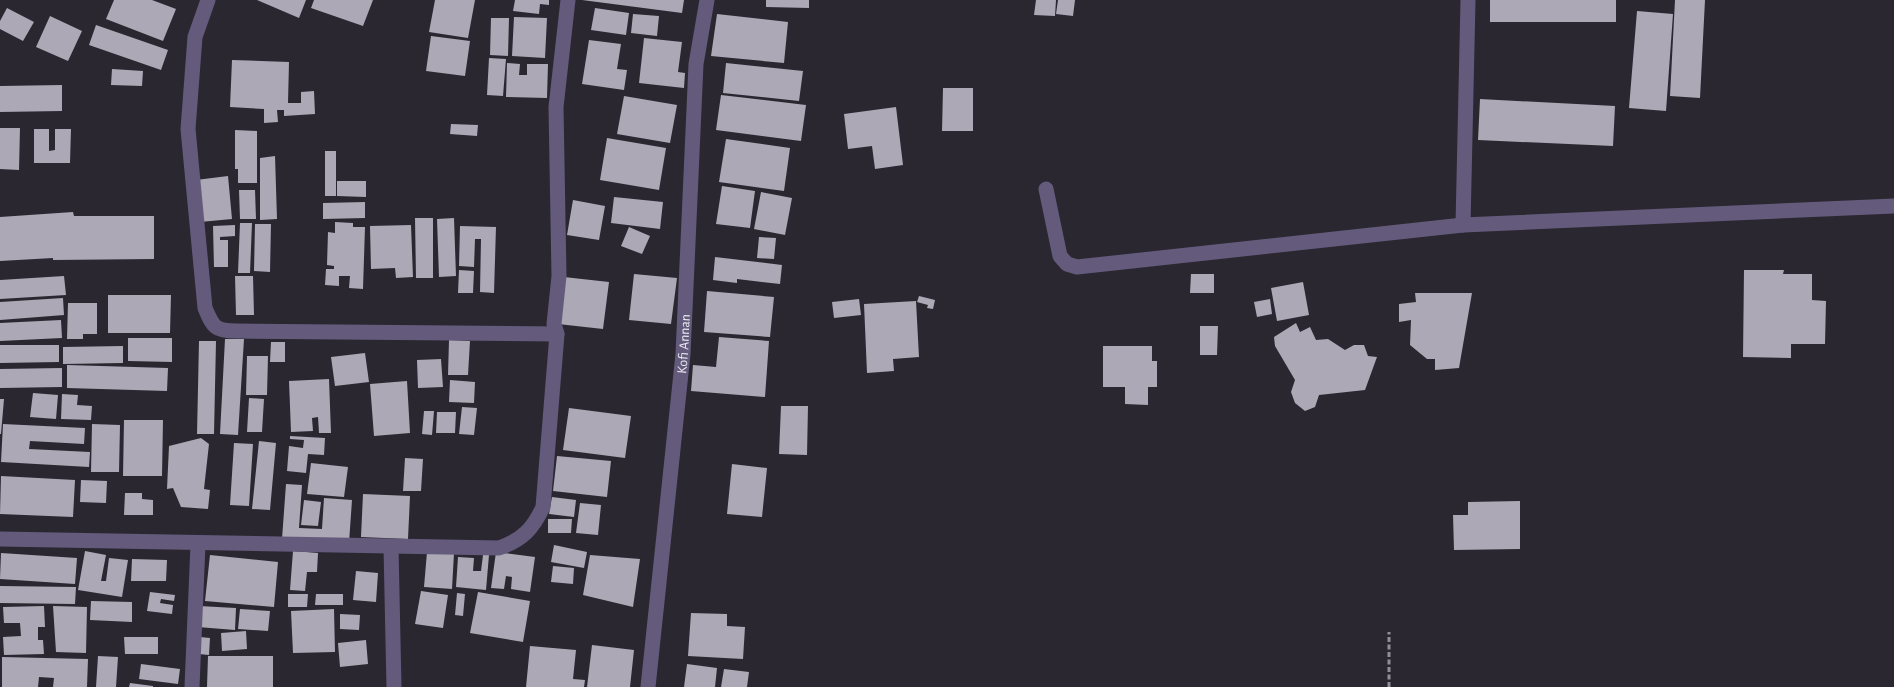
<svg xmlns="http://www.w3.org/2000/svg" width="1894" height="687" viewBox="0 0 1894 687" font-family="'Alegreya Sans',sans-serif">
<rect width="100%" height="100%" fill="#2b2731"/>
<path fill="#aca8b5" d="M114,0H152L176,9L163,41L106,19Z
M257,0H306L299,18Z
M314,0H373L363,26L311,8Z
M435,0H475L468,38L429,32Z
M515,0H549V5L540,4L539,14L513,11Z
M582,0H684L682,13Z
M766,0H809V8L766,7Z
M1036,0H1056L1055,16L1034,15Z
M1058,0H1075L1073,16L1056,14Z
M1490,0H1616V22H1490Z
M1675,0H1705L1700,98L1670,96Z
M7,8L34,22L23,41L0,29V21Z
M595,8L629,13L626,35L591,30Z
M1637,11L1673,14L1666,111L1629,108Z
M633,14L659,16L657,36L631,33Z
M717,14L788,22L784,63L711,56Z
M50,16L82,31L68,61L36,47Z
M514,17L547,18L545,58L512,56Z
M491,18H509L508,56L490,55Z
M96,25L168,50L161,70L89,45Z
M431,36L470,41L465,76L426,71Z
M644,38L682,42L678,72L685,73L684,88L639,83Z
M589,40L621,44L617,69L627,70L624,90L582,84Z
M489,58L506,59L503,96L487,95Z
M232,60L289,62L288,103H301V92L314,91L315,114L284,116V110H277L278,122L264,123V109L230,107Z
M507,63L520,64L519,75H527V64H548L547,98L506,97Z
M726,63L803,71L799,101L723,93Z
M112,69L143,71L142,86L111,85Z
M62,85V111L0,112V86Z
M943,88H973V131H942Z
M721,95L806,105L801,141L716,130Z
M624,96L677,105L670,143L617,134Z
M1480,99L1615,106L1613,146L1478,140Z
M896,107L903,165L875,169L872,146L848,149L844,114Z
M451,124L478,125L477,136L450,134Z
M0,128H20L19,170L0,169Z
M34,129H49V151L55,150V129H71L70,163H34Z
M235,130L257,131V183H238V169H235Z
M607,138L666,148L659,190L600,180Z
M726,139L790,148L784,191L719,182Z
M325,151H336V196H325Z
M275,156L277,219L260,220V158Z
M228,176L232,219L200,222L196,180Z
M337,181H366V197L337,196Z
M722,186L755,191L750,228L716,224Z
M239,190H255L256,219H240Z
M761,192L792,198L785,235L754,229Z
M614,197L663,202L660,229L611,223Z
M573,200L605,206L599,240L567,235Z
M365,202V218L323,219V203Z
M73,212L74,216H154V259L53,260V258L0,261V217Z
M415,218H433V278H416Z
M454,218L456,276L439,277L437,219Z
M335,222L353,223V227H365L363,289L349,288L350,276H339V286L325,285L326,269H334V266L327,265L328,232L335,233Z
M240,223H252L250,273H238Z
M255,224H271L270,272L254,271Z
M235,225V236L220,237V240H228V267H214L213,226Z
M411,225L413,277L396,278L395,268L371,269L370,226Z
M460,226L496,227L494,293L480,292L481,239H475L474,267L459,266Z
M629,227L650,236L642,254L621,246Z
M759,237L776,238L774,259L757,258Z
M715,257L782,265L780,284L737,279V283L713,280Z
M459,270L474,271L473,293H458Z
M1744,270H1784L1783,274H1812V300L1826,301L1825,344H1791V358L1743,357Z
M634,274L677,278L671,324L629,320Z
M1191,274H1214V293H1190Z
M64,276L66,295L0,299V280Z
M235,276H253L254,315H236Z
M564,277L609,282L603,329L558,324Z
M1303,282L1309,315L1277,321L1271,288Z
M707,291L774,297L770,337L704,332Z
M1415,293H1472L1459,368L1435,370V359H1427L1410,345L1411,320L1399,322V304L1416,302Z
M108,295H171L170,333H108Z
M919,296L935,300L933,309L927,308L928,305L917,302Z
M63,298L64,315L0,320V302Z
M859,299L861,315L834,318L832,302Z
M1270,299L1272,314L1257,317L1254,302Z
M916,301L919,357L893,359L894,371L867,373L864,304Z
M68,303H97V334H83V339H67Z
M61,320L62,338L0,341V323Z
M1296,323L1300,332L1310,327L1316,340L1328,339L1345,350L1354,345H1364L1368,356L1377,357L1365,390L1319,395L1315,407L1305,411L1295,403L1291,392L1295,380L1275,346L1274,337Z
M1200,326H1218L1217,355H1200Z
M719,337L769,341L765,397L691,391L693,365L716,367Z
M128,338H172V362L128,361Z
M225,339H244L238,435L220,434Z
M449,340L470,341L468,375H448Z
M199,341H216L214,434H197Z
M271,342H285V362H270Z
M0,345H59V362L0,363Z
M123,346V363L63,364V347Z
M1103,346H1152V361H1157V387H1148V405L1125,404V387H1103Z
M365,353L369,382L335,386L331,357Z
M247,356H268L267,395H246Z
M441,359L443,387L418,388L417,360Z
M67,365L168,368L167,391L67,388Z
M62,368V387L0,388V369Z
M329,379L331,433H319L318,417L312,418L313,431L291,432L289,381Z
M450,380L475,382L474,403L449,402Z
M407,381L410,433L374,436L370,384Z
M33,393L58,395L56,419L30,417Z
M62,394L78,395L77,405L92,406L91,420L61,419Z
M249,398L264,399L262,432H247Z
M0,399H4L1,434H0Z
M781,406H808L807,455L779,454Z
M462,407L477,408L474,435L459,434Z
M569,408L631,416L625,458L563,450Z
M424,411H434L432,435L422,434Z
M437,412H456L455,433H436Z
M124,420H163L162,476H123Z
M3,424L85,428L84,444L30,441L29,449L90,452L89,467L1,462Z
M92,424L120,425L119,472H91Z
M290,436L325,438L324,455L308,454L306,473L287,471L289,446L303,448L304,440L290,439Z
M201,438L209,444L204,489L210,490L208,509L181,507L173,488L167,489L169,446Z
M259,441L276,443L270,510L252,509Z
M234,443L253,444L249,506L230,505Z
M557,456L611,461L607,497L553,491Z
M405,458L423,459L421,491H403Z
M311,463L348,467L344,497L307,494Z
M732,464L767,468L762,517L727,514Z
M1,476L75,480L73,517L0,514Z
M81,480L107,481L106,503L80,502Z
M286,484L302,485L299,528L322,529L324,498L352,500L349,543L282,539Z
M125,493H142V499L153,500V515H124Z
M363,494L410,496L408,539L361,537Z
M552,497L576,500L574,517L549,514Z
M304,500L321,502L318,526L301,525Z
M1520,501V549L1454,550L1453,515H1468V502Z
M580,503L601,505L598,535L576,533Z
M548,519H572L571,533H548Z
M554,545L587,552L584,568L551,562Z
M85,551L106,555L101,581H106L109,558L128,560L122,597L78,590Z
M293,551L318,553L317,572H307L305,591L290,590Z
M427,552L454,553L452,589L424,587Z
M496,552L535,557L530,592L511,589L512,577L506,576L504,589L491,588Z
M1,553L77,558L75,584L0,579Z
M210,555L278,562L274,607L205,601Z
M483,555H489L486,590L456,587L458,557L474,558L473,571H481Z
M590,555L640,559L633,607L583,595Z
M132,559L167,560L166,581H131Z
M553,566L574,568L573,584L551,582Z
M356,571L378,573L376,602L353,600Z
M0,586L76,587L75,604L0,603Z
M421,591L448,595L443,628L415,624Z
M150,592L175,595L174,601L161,599L160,603L173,605L172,614L147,611Z
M478,592L530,601L523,642L470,633Z
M457,593L465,594L463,616L455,615Z
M288,594H308L307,607H288Z
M316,594H343V605H315Z
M91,601L132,602V622L90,620Z
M44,606L45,627H38V640H43L44,654L4,655L3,637L21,636L20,623H4L3,607Z
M53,606L87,607L86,653L56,652Z
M199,606L236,608L235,630L198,627Z
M240,609L270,611L268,631L238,629Z
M334,609L335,652L293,653L291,611Z
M691,613L727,614V626L745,627L743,659L688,656Z
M340,614L360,615L359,630L340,629Z
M246,631L247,649L222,651L221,633Z
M124,637H158V654H125Z
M200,637L210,638L209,655L199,654Z
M366,640L368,664L340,667L338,643Z
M592,645L634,650L630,687H587Z
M530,646L576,650L573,679L585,680L584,687H526Z
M98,656L118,657L116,687H96Z
M208,656H273V687H207Z
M2,657L88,659L87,687H53L54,678L39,677L38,687H2Z
M141,664L180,669L178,684L139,679Z
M687,664L717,668L715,687H684Z
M724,669L749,672L747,687H721Z
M130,683L153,686V687H129Z"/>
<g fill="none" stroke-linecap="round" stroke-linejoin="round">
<path stroke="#918e97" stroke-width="3" stroke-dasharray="5 2.5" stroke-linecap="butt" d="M1389,687V632"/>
<g stroke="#645b7c" stroke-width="15">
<path d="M208,0L195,37L188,129L205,308C213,327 215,331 236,331L557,334"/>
<path d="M1046,189L1060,256L1067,264L1077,267L1463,225L1894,206"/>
<path d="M1463,225L1468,0"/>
<path d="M0,539L499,548C522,540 533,529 543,507L557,334L554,324L559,276L556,107L568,0"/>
<path d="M391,547L394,687"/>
<path d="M192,687L198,544"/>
<path id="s1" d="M648,687L683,354L696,64L707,0"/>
</g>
</g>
<g text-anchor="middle" stroke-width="5" stroke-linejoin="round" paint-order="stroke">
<g font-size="14" fill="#edebf2" stroke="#211e27">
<text dy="5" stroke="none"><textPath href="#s1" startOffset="345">Kofi Annan</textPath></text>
</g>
</g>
</svg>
